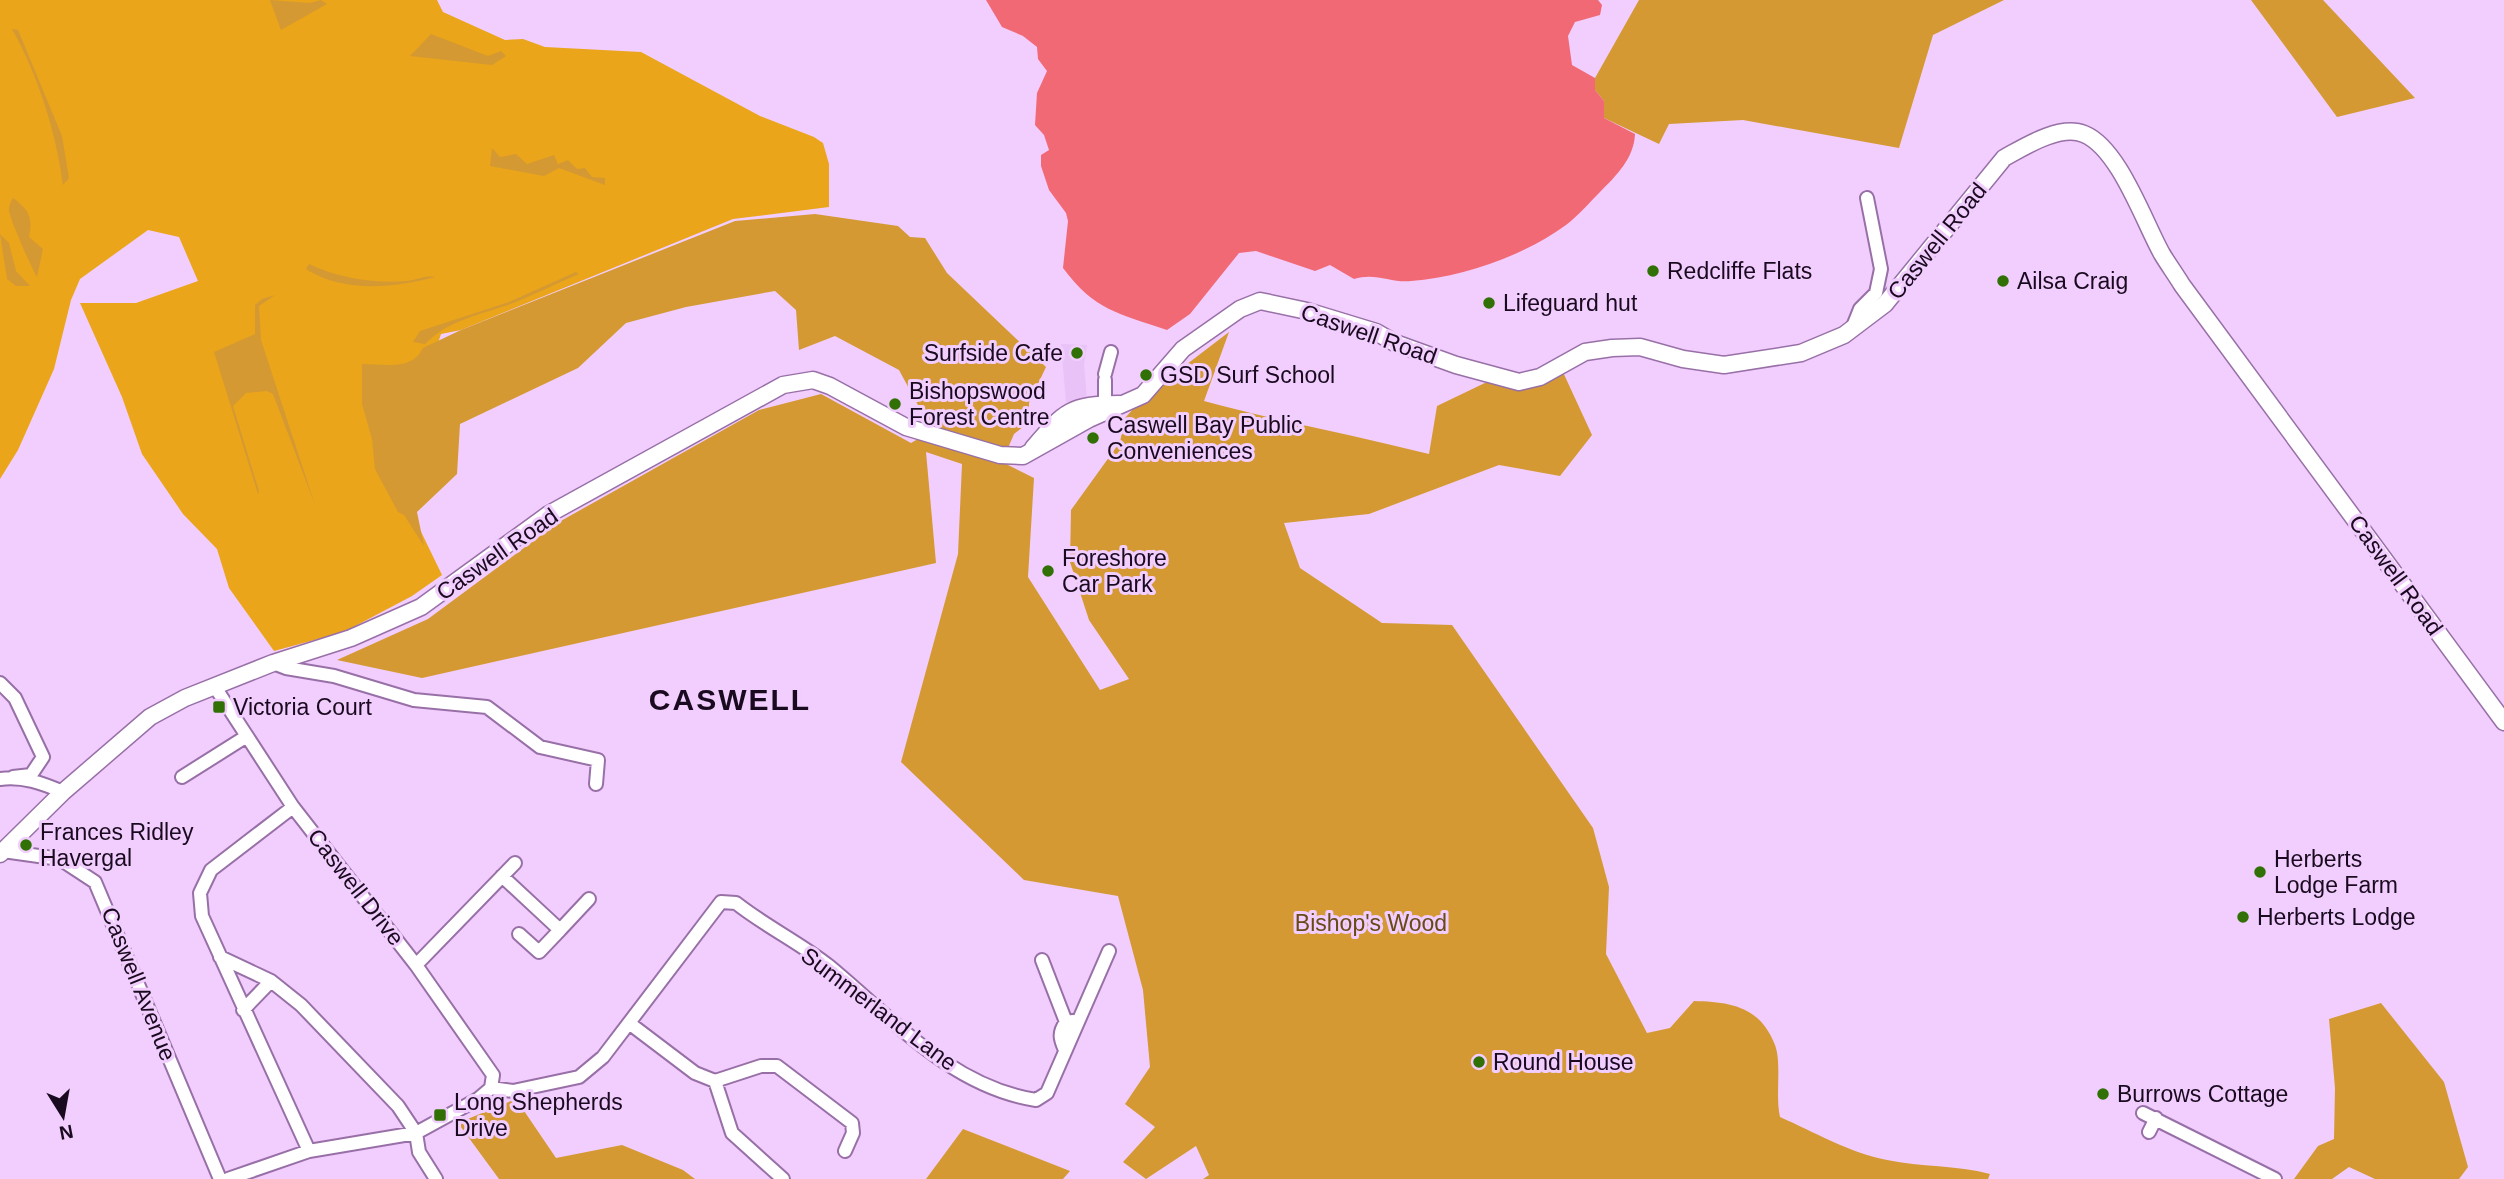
<svg xmlns="http://www.w3.org/2000/svg" width="2504" height="1179" viewBox="0 0 2504 1179" font-family="Arial,sans-serif">
<rect width="100%" height="100%" fill="#f1cefd"/>
<path fill="#e9c2f7" d="M1061,344L1087,345L1084,365L1087,399L1066,402Z"/>
<path fill="#eaa51b" d="M0,0H437L443,12L505,40L523,39L545,47L641,52L760,116L814,137L823,143L829,164V207L733,219L461,330L441,334L394,476L442,575L412,596L344,632L274,651L229,588L217,549L183,514L142,454L122,397L80,303H136L198,281L179,237L148,230L80,279L71,300L54,369L18,450L0,479Z"/>
<path fill="#d49932" d="M270,0L310,3L321,0L327,4L281,30Z
M1639,0H2004L1933,35L1899,148L1743,120L1669,124L1659,144L1604,118V101L1595,90V78Z
M2251,0H2323L2415,98L2337,117Z
M12,29L18,30L62,136L69,178L63,185C56,132 38,75 12,29Z
M431,34L488,56L501,51L506,56L492,65L410,56Z
M492,148L500,157L516,154L527,164L554,155L558,164L568,160L577,169L585,168L592,177L605,178V185L559,168L544,176L490,166Z
M13,198C29,210 33,217 29,237L43,249L37,277C32,269 8,215 9,209C9,205 11,201 13,198Z
M815,214L898,226L910,237L925,238L947,273L1046,367L1029,403V422L1014,434L1002,462L1034,478L1028,577L1100,690L1129,679L1089,620L1070,562L1071,510L1120,442L1125,418L1144,397L1229,332L1204,401C1278,421 1354,435 1429,454L1437,406L1489,381L1562,370L1592,435L1560,476L1499,465L1369,514L1284,523L1300,568L1382,623L1452,625L1593,828L1609,887L1606,954L1647,1033L1670,1028L1694,1001C1730,1002 1760,1006 1775,1045C1782,1064 1775,1095 1780,1117C1814,1132 1850,1153 1887,1160C1921,1167 1956,1165 1990,1174L1988,1179H1203L1209,1175L1196,1146L1146,1179L1123,1162L1155,1127L1125,1104L1150,1067L1143,990L1118,896L1024,880L901,762L958,554L962,464L926,452L936,563L422,678L337,660L428,619L559,522L759,410L821,394L911,443L932,431L899,370L835,336L799,350L796,310L775,291L686,307L626,323L578,368L460,424L457,474L417,512L424,546L404,515L398,512L375,469L372,439L362,404V364C385,364 412,371 423,348L461,330L735,221Z
M0,234L9,243L16,271L30,286H16L7,279Z
M309,264C338,278 375,284 407,281C417,280 425,275 435,277C393,288 343,293 306,269Z
M576,272L579,274C555,284 532,296 508,305C479,315 447,321 425,344L413,342L420,331L509,302Z
M275,295L259,306L261,340L315,505L273,394L267,391L246,393L233,406L259,491L258,494L214,352L255,334V305L262,299Z
M2381,1003L2444,1082L2468,1167L2459,1179H2375L2349,1167L2332,1179H2294L2318,1146L2334,1139L2335,1088L2329,1019Z
M516,1099L556,1158L622,1145L683,1170L695,1179H499L458,1123Z
M963,1129L1070,1171L1063,1179H926Z"/>
<path fill="#f16975" d="M986,0H1598L1602,5L1600,15L1575,22L1568,36L1572,65L1595,78V90L1604,101V118L1635,134C1634,158 1617,175 1600,192C1589,203 1578,216 1566,225C1523,256 1464,277 1411,281C1391,283 1375,272 1354,279L1330,265L1315,271L1256,251L1239,253L1190,314L1167,330C1118,313 1095,311 1063,268L1068,221L1066,213L1049,190L1041,166V155L1049,150L1044,135L1035,125L1037,93L1047,71L1038,59L1037,47L1023,36L1002,27Z"/>
<g fill="none" stroke-linecap="round" stroke-linejoin="round">
<g stroke="#9870a7" stroke-width="16">
<path id="street" d="M1852,329L1860,309L1876,293L1881,269L1867,198
M1105,374L1111,352
M1105,404V380
M273,663L286,668L334,676L414,700L487,707L540,747L598,760L596,784
M0,683L15,698L43,757L31,775L13,777
M215,687L293,807L416,965L493,1075L491,1088
M182,777L247,736
M0,779C23,776 42,783 63,792
M293,807L211,870L200,893L202,916L309,1151
M3,851L60,859L95,882L220,1179
M502,876L560,930L539,952L519,934
M560,930L589,899
M220,957L271,981L301,1005L398,1106L416,1133L419,1152L436,1179
M1042,960L1066,1022
M416,965L515,863
M243,1010L271,981
M629,1023L695,1073L715,1081L732,1133L783,1179
M1065,1050C1060,1039 1058,1033 1066,1022L1073,1021
M715,1081L761,1066H777L852,1123L853,1133L845,1151
M2143,1113L2275,1179
M2149,1132L2156,1118
M228,1179L309,1151L416,1133L478,1099L491,1088L513,1091L579,1077L603,1057L721,902L736,903C765,926 800,943 829,966C892,1018 951,1087 1036,1100L1047,1093L1109,951"/>
</g>
<g stroke="#9870a7" stroke-width="19">
<path id="secondary" d="M1033,448C1065,411 1069,405 1119,404
M0,854L63,792L150,717L185,698L273,663L351,638L421,607L549,514L783,385L813,380L830,386L906,427L1000,455L1023,456L1089,419L1143,395L1183,349L1240,309L1260,301L1307,311L1376,332L1395,343L1456,365L1519,382L1540,377L1585,352L1612,348L1640,347L1683,359L1724,365L1801,353L1844,335L1885,304L2004,158C2024,147 2060,124 2084,134C2119,148 2144,222 2162,254C2168,264 2176,275 2182,285L2504,722"/>
</g>
<use href="#street" stroke="#fff" stroke-width="12"/>
<use href="#secondary" stroke="#fff" stroke-width="16"/>
</g>
<g fill="#307005" stroke="#f1cefd" stroke-width="2.5">
<circle cx="1653" cy="271" r="7"/>
<circle cx="2003" cy="281" r="7"/>
<circle cx="1489" cy="303" r="7"/>
<circle cx="1077" cy="353" r="7"/>
<circle cx="1146" cy="375" r="7"/>
<circle cx="895" cy="404" r="7"/>
<circle cx="1093" cy="438" r="7"/>
<circle cx="1048" cy="571" r="7"/>
<rect x="212" y="700" width="14" height="14" rx="3.5"/>
<circle cx="26" cy="845" r="7"/>
<circle cx="2260" cy="872" r="7"/>
<circle cx="2243" cy="917" r="7"/>
<circle cx="1479" cy="1062" r="7"/>
<circle cx="2103" cy="1094" r="7"/>
<rect x="433" y="1108" width="14" height="14" rx="3.5"/>
</g>
<g text-anchor="middle" stroke-width="6" stroke-linejoin="round" paint-order="stroke">
<g font-size="23" fill="#1a0a1f" stroke="#f1cefd">
<text transform="translate(1937 241) rotate(-51)" y="8">Caswell Road</text>
<text transform="translate(1369 334) rotate(19)" y="8">Caswell Road</text>
<text transform="translate(497 554) rotate(-35)" y="8">Caswell Road</text>
<text transform="translate(2396 575) rotate(54)" y="8">Caswell Road</text>
<text transform="translate(356 887) rotate(52)" y="8">Caswell Drive</text>
<text transform="translate(139 984) rotate(68)" y="8">Caswell Avenue</text>
<text transform="translate(879 1009) rotate(37)" y="8">Summerland Lane</text>
</g>
<g font-size="23" fill="#1a0a1f" stroke="#f1cefd" text-anchor="start">
<text x="1667" y="279">Redcliffe Flats</text>
<text x="2017" y="289">Ailsa Craig</text>
<text x="1503" y="311">Lifeguard hut</text>
<text x="1063" y="361" text-anchor="end">Surfside Cafe</text>
<text x="1160" y="383">GSD Surf School</text>
<text x="909" y="399">Bishopswood<tspan x="909" dy="26">Forest Centre</tspan></text>
<text x="1107" y="433">Caswell Bay Public<tspan x="1107" dy="26">Conveniences</tspan></text>
<text x="1062" y="566">Foreshore<tspan x="1062" dy="26">Car Park</tspan></text>
<text x="233" y="715">Victoria Court</text>
<text x="40" y="840">Frances Ridley<tspan x="40" dy="26">Havergal</tspan></text>
<text x="2274" y="867">Herberts<tspan x="2274" dy="26">Lodge Farm</tspan></text>
<text x="2257" y="925">Herberts Lodge</text>
<text x="1493" y="1070">Round House</text>
<text x="2117" y="1102">Burrows Cottage</text>
<text x="454" y="1110">Long Shepherds<tspan x="454" dy="26">Drive</tspan></text>
</g>
<g font-size="23" fill="#684a14" stroke="#f1cefd">
<text x="1371" y="931">Bishop's Wood</text>
</g>
<g font-size="30" font-weight="bold" letter-spacing="2" fill="#1a0a1f" stroke="#f1cefd">
<text x="730" y="710">CASWELL</text>
</g>
</g>
<g transform="translate(63 1116) rotate(169)" stroke="#f1cefd" stroke-width="5" paint-order="stroke">
<path d="M0-5L12 26L0 18L-12 26Z" fill="#1a0a1f"/>
<text y="-10" font-size="19" font-weight="bold" text-anchor="middle" fill="#1a0a1f">N</text>
</g>
</svg>
